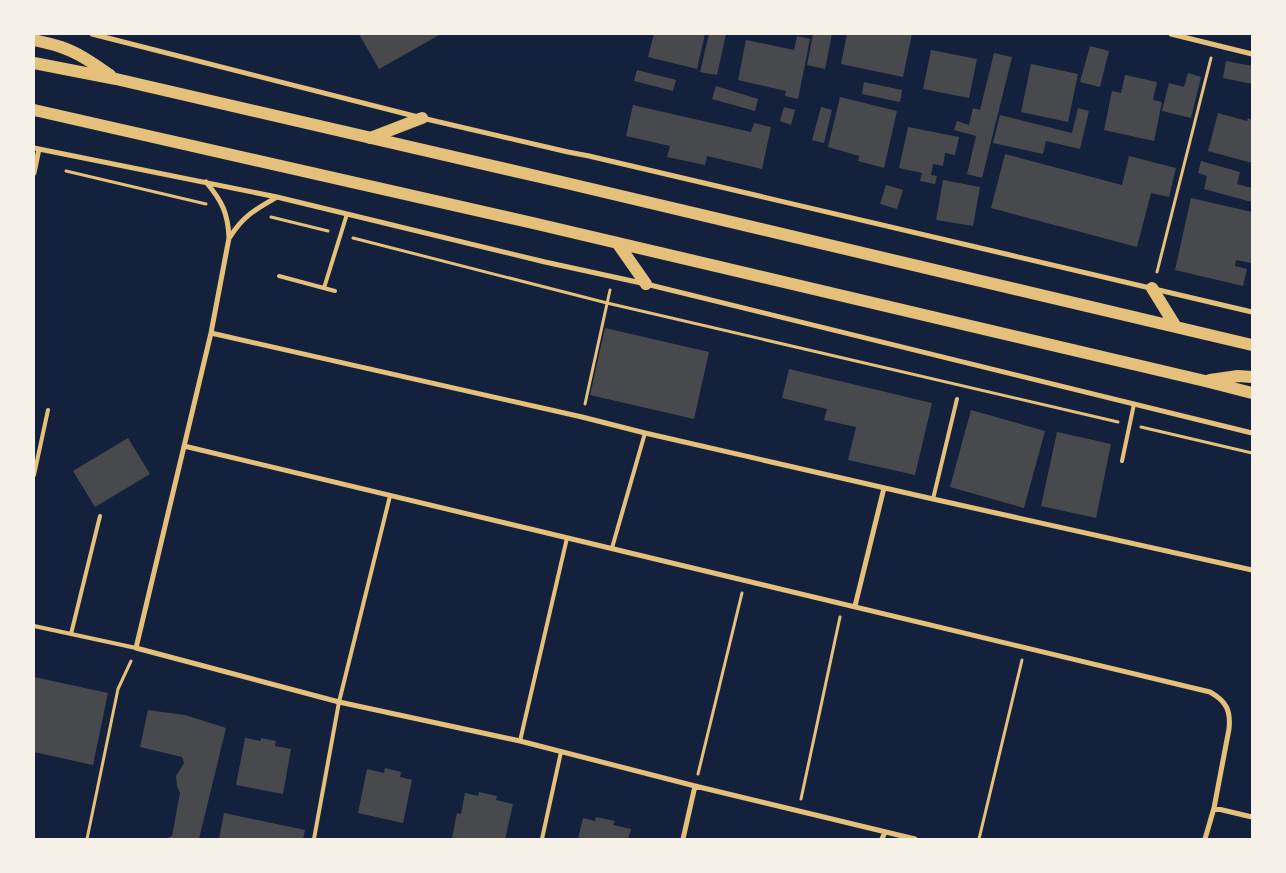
<svg xmlns="http://www.w3.org/2000/svg" width="1286" height="873" viewBox="0 0 1286 873" font-family="Arial,sans-serif">
<rect width="100%" height="100%" fill="#14213d"/>
<path fill="#48494c" d="M359,34H441L379,69Z
M654,34H705L697,69L648,57Z
M709,34H726L717,75L700,72Z
M813,34H832L825,69L807,65Z
M847,34H912L903,77L841,64Z
M797,36L810,39L798,99L785,96L786,91L738,80L746,40L794,50Z
M1090,46L1109,51L1100,87L1080,82Z
M931,50L977,59L969,98L923,89Z
M994,53L1012,57L982,178L967,174L976,136L954,130L957,121L969,125L973,108L980,110Z
M1226,61L1252,66V84L1223,78Z
M1031,64L1078,74L1068,122L1021,112Z
M637,70L676,80L673,91L634,81Z
M1188,73L1201,77L1191,118L1162,111L1169,83L1184,87Z
M1125,75L1157,82L1153,100L1162,102L1154,141L1104,130L1112,91L1121,93Z
M864,82L902,90L900,102L862,94Z
M716,86L758,99L755,111L712,99Z
M840,97L897,111L884,168L858,161L859,156L828,147Z
M633,105L751,132L754,123L771,127L762,169L707,156L705,165L667,157L670,146L626,136Z
M784,107L795,110L791,125L780,121Z
M821,107L832,110L824,143L812,140Z
M1078,108L1089,111L1080,149L1046,141L1043,154L993,143L1000,115L1072,133Z
M1218,113L1247,121L1248,118L1252,120V163L1208,151Z
M908,127L959,137L955,155L945,153L943,166L933,164L931,175L937,176L935,184L920,181L922,173L899,168Z
M1005,154L1122,185L1129,156L1176,168L1169,197L1151,193L1137,247L991,208Z
M1201,161L1240,172L1237,184L1252,188V202L1204,189L1207,176L1198,173Z
M943,180L980,187L973,226L936,220Z
M886,185L903,190L897,209L880,204Z
M1191,198L1252,212V263L1236,260L1235,266L1247,269L1243,286L1175,270Z
M605,328L709,352L694,419L590,395Z
M789,369L932,403L915,475L848,460L856,427L824,420L827,409L782,398Z
M971,410L1045,431L1024,508L950,487Z
M1057,432L1111,444L1096,518L1041,506Z
M128,438L150,474L95,507L73,471Z
M34,677L108,693L93,765L34,752Z
M148,710L185,715L226,728L199,839H164L172,836L180,793L177,786L176,776L184,763L182,757L140,747Z
M245,738L261,741V738L276,741L275,746L291,749L283,794L236,785Z
M385,768L401,772L400,777L412,780L403,823L358,813L367,769L384,773Z
M479,792L497,796L496,800L513,804L505,839H458L452,838L457,813L461,814L465,793L478,796Z
M224,813L305,830L303,839H219Z
M596,817L615,821L613,825L631,829L628,839H578L583,818L595,821Z"/>
<g fill="none" stroke-linecap="round" stroke-linejoin="round">
<path stroke="#e5c07b" stroke-width="3" d="M66,171L206,204
M271,217L328,231
M353,238L607,303L1118,422
M1157,272L1211,58
M585,404L610,290
M1141,427L1252,453
M698,774L742,593
M801,799L840,617
M87,839L118,689L131,661
M979,839L1022,660"/>
<path stroke="#e5c07b" stroke-width="4" d="M279,276L335,291
M324,288L347,214
M1122,461L1134,404
M34,475L48,410
M933,499L957,399
M612,548L645,433
M34,626L136,648
M71,634L100,516
M520,741L567,538
M314,839L339,702L390,496
M542,839L561,752"/>
<path stroke="#e5c07b" stroke-width="5" d="M92,34L422,118L568,152L589,156L1252,312
M1171,34L1252,54
M34,148L277,197L545,262L646,284L1252,433
M34,173L39,149
M206,182C222,201 228,213 229,238L211,333L136,648L339,702L520,741L695,786L915,839
M230,237C243,216 256,209 277,197
M211,333L582,417L645,433L933,499L1252,570
M184,446L1210,692C1226,701 1231,710 1229,729L1214,808L1205,839
M855,606L884,488
M1214,808L1252,817
M683,839L695,786
M882,839L885,832"/>
<path stroke="#e5c07b" stroke-width="12" d="M34,40C43,42 52,44 61,47C79,53 94,64 110,75
M34,63L116,79L562,182L1252,345
M34,110L537,224L1205,381L1252,393
M370,138L422,118
M618,244L646,284
M1152,288L1176,327
M1210,380L1238,376L1252,377"/>
</g>
<rect width="1286" height="873" fill="none" stroke="#f6f1e7" stroke-width="70"/>
</svg>
